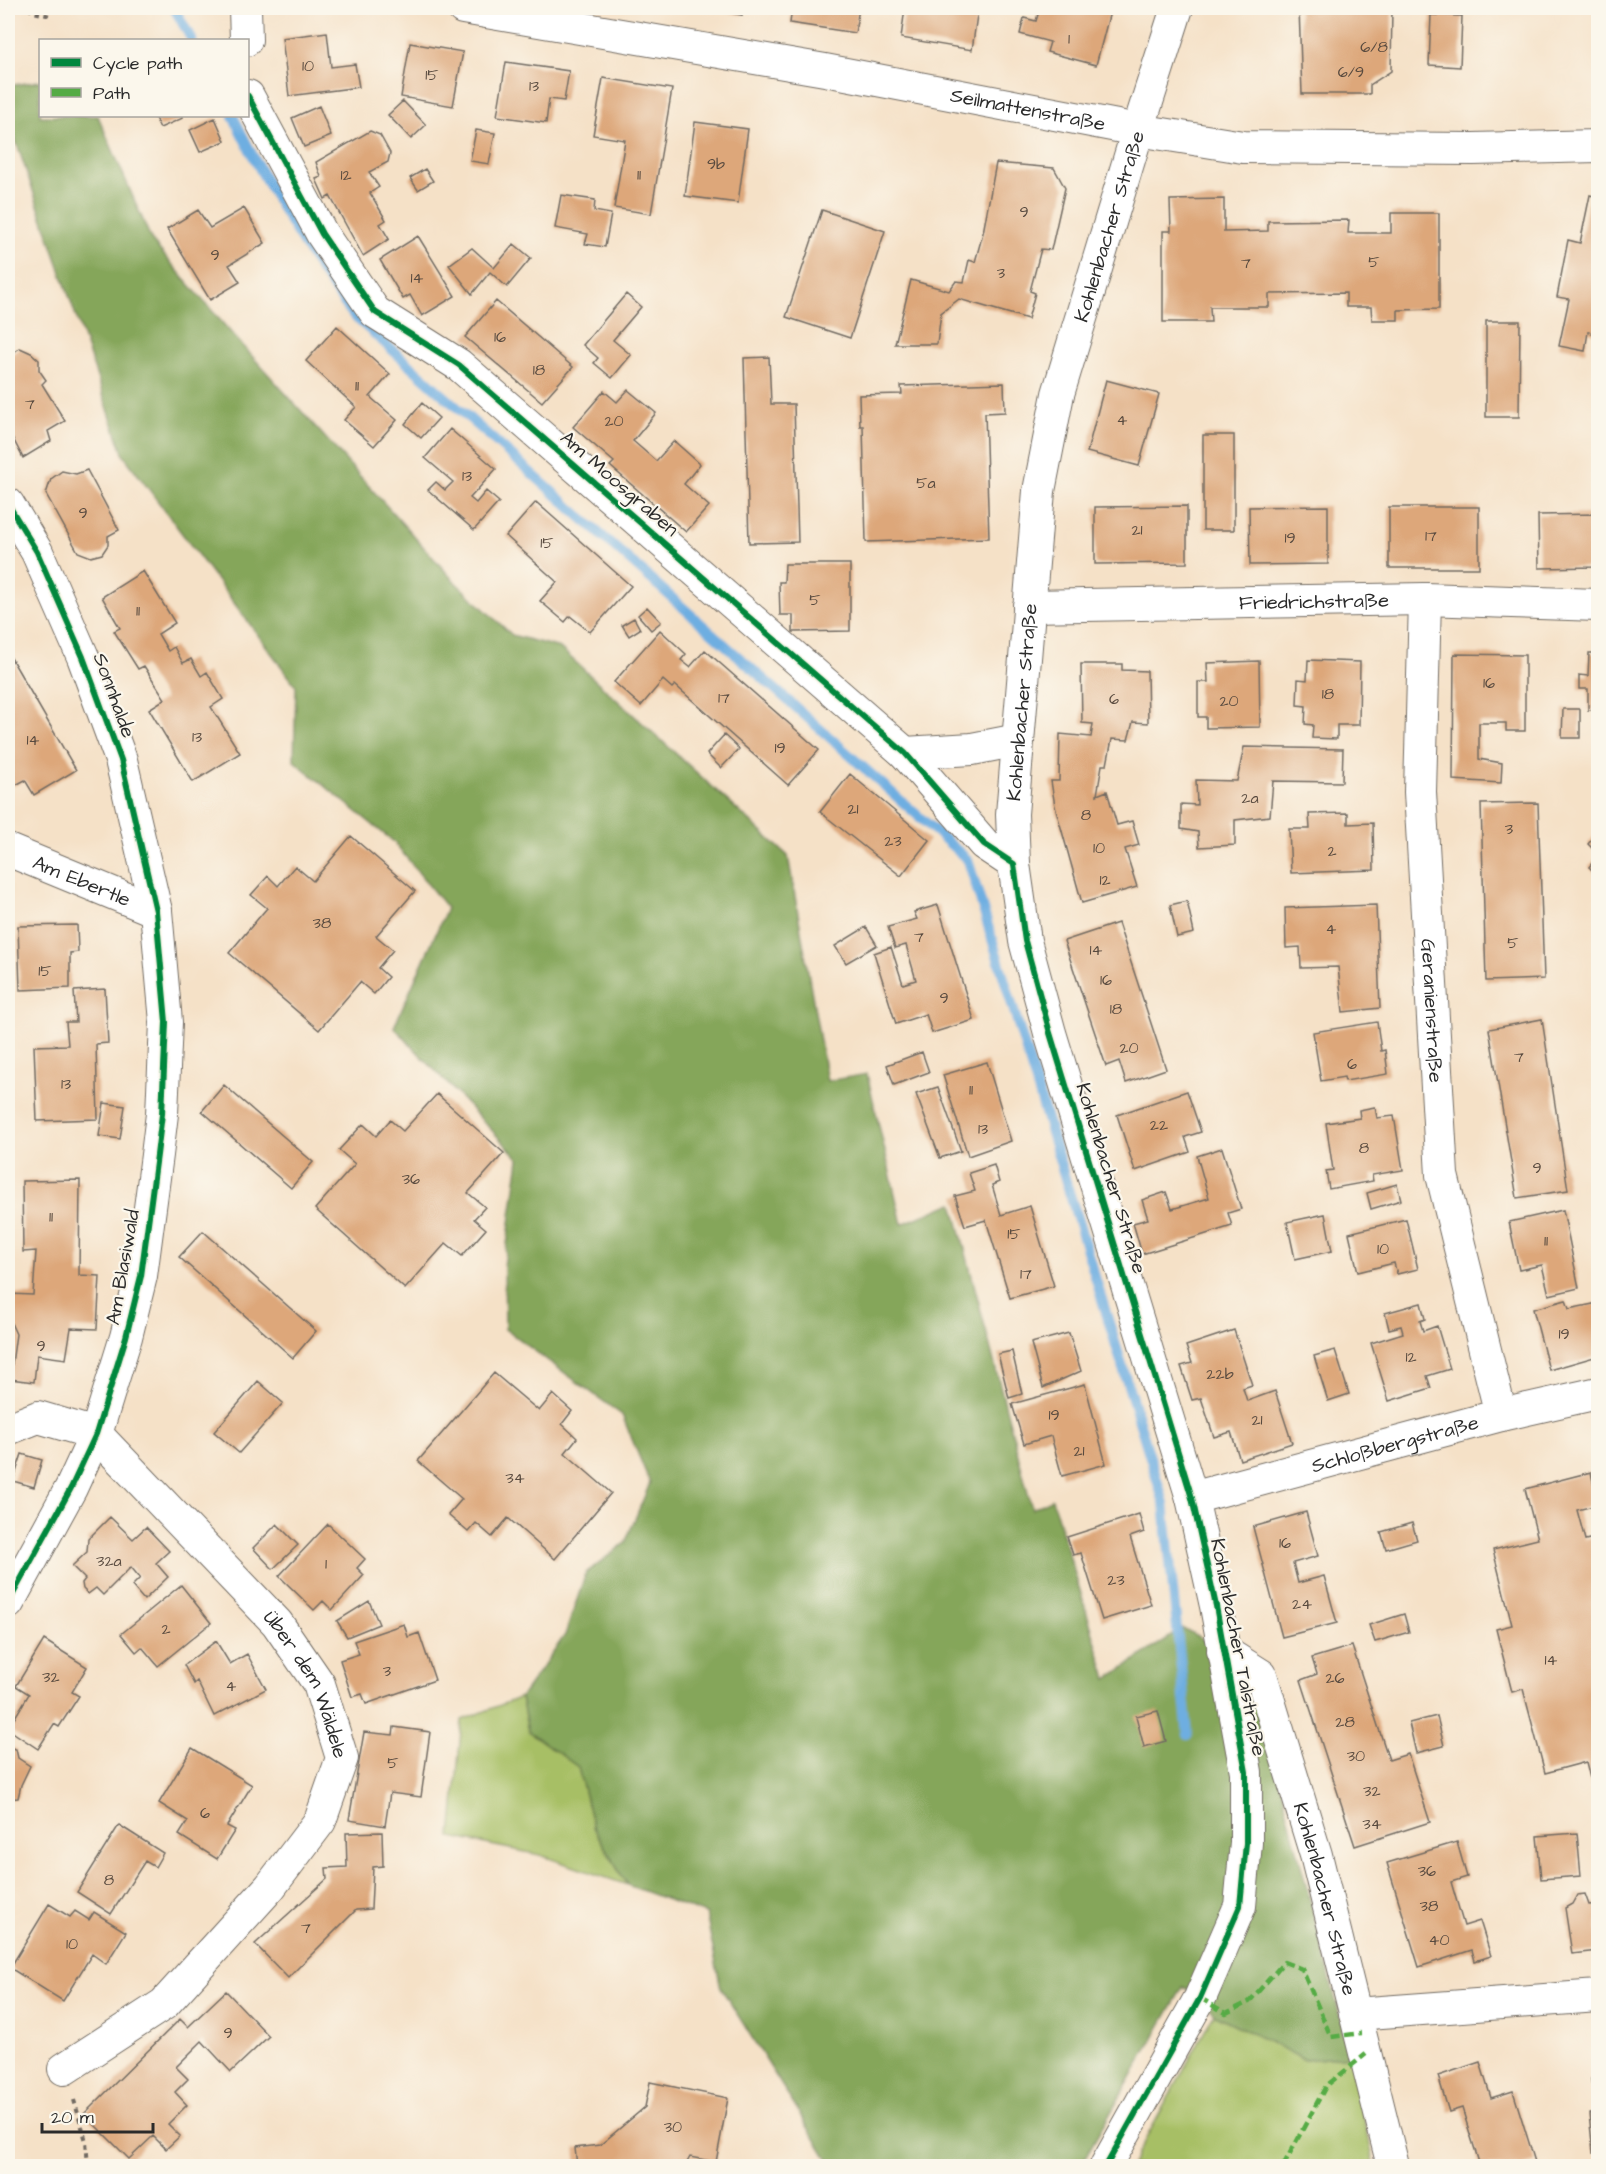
<svg xmlns="http://www.w3.org/2000/svg" width="1606" height="2174" viewBox="0 0 1606 2174" font-family="'Architects Daughter',sans-serif">
<rect width="100%" height="100%" fill="#fbf7ec"/>
<filter id="ink" filterUnits="userSpaceOnUse"><feTurbulence type="fractalNoise" baseFrequency=".0167" numOctaves="2"/><feDisplacementMap in="SourceGraphic" scale="12" xChannelSelector="R" yChannelSelector="G"/><feConvolveMatrix kernelMatrix="1 2 1 2 8 2 1 2 1" color-interpolation-filters="sRGB"/></filter>
<filter id="wash" filterUnits="userSpaceOnUse"><feTurbulence type="fractalNoise" baseFrequency=".008" numOctaves="4" result="noise"/><feDisplacementMap in="SourceGraphic" scale="24" xChannelSelector="R" yChannelSelector="G"/><feGaussianBlur stdDeviation="1.35" result="paint"/><feColorMatrix in="noise" values="0 0 0 0 0 0 0 0 0 0 0 0 0 0 0 0 0 1.4 0 .05"/><feComposite in="paint" operator="in"/></filter>
<g filter="url(#wash)">
<rect width="100%" height="100%" fill="#f5e1c7"/>
<path fill="#a7bf65" stroke="#697548" stroke-width="1.5" d="M521,1697L528,1731L578,1767L593,1827L627,1885L540,1855L451,1837L462,1720Z
M1214,2014L1305,2060L1350,2056L1375,2166H1131Z"/>
<path fill="#85a65a" stroke="#586842" stroke-width="1.5" d="M40,81V116H98L152,241L233,335L455,582L512,635L560,648L788,856L827,1081L867,1074L902,1224L953,1203L1032,1509L1052,1499L1107,1679L1183,1628L1223,1651L1254,1682L1350,2056L1305,2060L1214,2014L1200,1998L1183,1987L1080,2166H832L721,1988L706,1914L627,1885L593,1827L578,1767L528,1731L521,1697L565,1635L586,1573L625,1543L650,1483L622,1415L505,1329L504,1266L519,1159L394,1027L447,908L394,842L294,761L296,686L124,456L8,118V86Z"/>
<g fill="none" stroke-linecap="round" stroke-linejoin="round">
<path stroke="#6eaee1" stroke-width="10" d="M174,8L192,40
M233,116C265,183 308,257 354,316L968,860L1164,1503L1188,1735"/>
</g>
<g id="blocks">
<path fill="#dda77a" d="M704,8H743L742,15Z
M792,8H859L855,33L790,23Z
M905,8H978L972,50L901,38Z
M1040,8H1111L1096,65L1047,52L1050,42L1020,34L1024,18L1036,21Z
M1299,8H1392L1391,71L1370,85V94H1302Z
M1431,15L1462,16L1460,67L1429,65Z
M327,32L331,67L355,64L359,87L289,96L282,38Z
M410,43L463,52L453,106L401,97Z
M506,62L569,71L564,101L549,99L546,123L497,116Z
M603,78L672,89L651,214L614,208L625,140L593,135Z
M403,101L426,125L411,139L388,115Z
M319,106L331,136L304,147L292,118Z
M154,116H182L183,118L160,128Z
M215,118L225,141L200,152L190,130Z
M695,122L748,129L738,203L685,196Z
M476,130L495,133L489,164L470,161Z
M370,131L380,135L390,153L388,162L369,172L379,187L370,193L386,220L380,224L389,239L363,256L330,196L325,199L316,179L321,177L316,162Z
M996,163L1054,168L1065,188L1051,250L1041,249L1030,291L1035,293L1028,319L959,299L941,313L937,344H895L911,280L949,291L956,281L964,282L969,260L975,262L983,233Z
M425,169L433,181L418,190L410,178Z
M561,195L595,200L594,211L611,214L605,247L585,244L588,234L555,228Z
M1590,195L1598,197V334L1588,332L1585,351L1559,346L1569,299L1557,297L1568,240L1580,243Z
M1224,199V232L1268,231V221L1349,220L1348,233H1391V213H1439V309L1398,310V320H1372L1371,307H1346V293L1269,294V307H1210L1211,322H1163V231H1171L1170,200Z
M244,208L265,243L229,265L240,282L210,300L167,229L198,210L210,228Z
M822,210L885,231L850,338L786,317Z
M418,236L455,296L422,316L410,295L403,299L380,260Z
M514,244L531,258L507,287L490,272L472,294L449,265L472,248L494,268Z
M626,294L641,307L613,340L631,355L612,378L594,363L598,358L583,345Z
M496,301L573,367L542,402L465,337Z
M1486,321H1520L1519,417H1486Z
M337,326L390,374L370,397L397,420L374,446L344,420L356,407L306,361Z
M20,348L31,353L39,360V370L46,380L42,384L65,421L48,431L51,441L23,458L8,429V356Z
M769,357L771,404H794L798,542L749,543L744,358Z
M1106,380L1159,394L1139,466L1087,452Z
M1004,383L1005,412L985,413L989,538L866,542L863,426H860L859,395L902,394L901,386Z
M628,390L656,413L633,441L656,461L674,441L700,464L684,484L709,506L686,532L610,466L614,462L573,427L604,391L617,402Z
M422,403L439,418L421,438L405,424Z
M450,429L496,469L470,498L476,503L486,491L499,502L474,530L428,490L436,482L445,490L453,482L425,458Z
M1203,435H1234V530H1203Z
M87,470L119,530L108,536V545L102,554L91,557L78,552L46,494L51,479L62,471L76,474Z
M536,502L631,586L590,632L570,616L565,622L540,601L557,582L506,536Z
M1187,506V563L1095,564V507Z
M1328,506V564L1250,565L1249,507Z
M1389,507H1479V568H1389Z
M1598,514V567L1539,568L1538,515Z
M785,564H850V631L793,632V615H780L779,582H784Z
M143,571L175,623L158,634L168,651L174,647L183,663L191,659L201,676L207,672L223,699L211,707L240,753L193,782L149,709L165,699L144,666L138,669L114,631L120,628L102,597Z
M647,607L661,622L651,630L638,615Z
M634,618L640,629L629,636L622,625Z
M660,630L686,654L681,660L690,667L705,650L819,750L788,785L675,685L672,688L663,680L641,706L614,682Z
M1589,653H1598V711L1588,710V689H1579V675L1588,676Z
M1454,654L1525,655V731H1506V723H1479V759L1502,763L1501,783L1453,780Z
M11,658L76,770L34,795L25,780L14,786L8,776V660Z
M1308,660L1360,662L1359,725H1337V739L1312,738L1313,725L1305,724L1306,706L1297,705L1298,679L1307,680Z
M1259,661L1260,727L1206,728V717H1198V682H1208L1207,663Z
M1081,664H1122V670L1147,671L1148,723L1133,722L1128,740L1112,739L1107,765H1102L1097,795L1107,791L1117,825L1132,821L1139,845L1125,849L1137,887L1082,903L1055,806L1051,781H1059L1060,734L1091,737L1093,724L1082,723Z
M1563,709H1580V738H1562Z
M724,735L739,749L721,768L707,754Z
M1244,747L1343,749L1342,782L1273,781L1270,816L1235,820V845L1199,847L1198,832L1181,829V804L1197,805L1196,780L1237,781Z
M850,774L929,840L901,876L820,812Z
M1538,803L1544,979L1486,981L1481,804Z
M1348,813V824L1373,823L1374,870L1291,873L1289,829H1310L1309,814Z
M1598,832V854L1588,844Z
M351,836L415,891L376,936L393,950L378,968L388,977L374,994L360,982L319,1030L229,953L267,908L251,895L268,876L278,886L295,866L313,881Z
M1598,856V876L1589,867Z
M1187,901L1194,933L1177,937L1170,905Z
M938,905L974,1020L932,1033L926,1014L896,1024L874,953L891,947L903,984L916,980L906,945L895,948L888,927L917,919L914,912Z
M1376,905L1380,1008L1343,1012L1338,967L1301,968L1300,947L1286,948L1285,908Z
M1118,923L1166,1069L1126,1083L1119,1061L1106,1066L1064,941Z
M77,925L78,952L70,953V988L20,990L18,926Z
M866,927L877,945L846,963L835,946Z
M105,989L108,1043L96,1044L98,1119L37,1121L34,1046L68,1045L66,1022H76L74,991Z
M1542,1019L1568,1190L1517,1198L1489,1029Z
M1377,1022L1381,1051L1385,1050L1388,1074L1345,1081L1344,1077L1321,1081L1313,1032Z
M922,1052L929,1072L894,1085L887,1065Z
M987,1062L1011,1141L968,1156L943,1075Z
M224,1085L313,1162L291,1188L202,1111Z
M938,1087L961,1151L940,1158L916,1094Z
M1187,1091L1201,1132L1185,1137L1190,1152L1135,1171L1117,1115Z
M437,1094L504,1153L468,1193L485,1207L474,1219L486,1229L462,1256L446,1243L405,1289L315,1209L355,1164L339,1150L363,1124L376,1136L390,1120L403,1131Z
M104,1103L125,1106L120,1139L99,1136Z
M1375,1107L1377,1118L1394,1116L1403,1170L1372,1175L1373,1181L1329,1189L1326,1171L1333,1170L1326,1123L1360,1118L1359,1110Z
M1222,1148L1241,1209L1228,1213L1232,1226L1142,1254L1133,1223L1148,1219L1142,1200L1166,1192L1172,1209L1209,1198L1197,1156Z
M994,1165L999,1182L992,1185L1001,1215L1030,1206L1054,1286L1010,1298L986,1220L965,1226L955,1196L975,1191L969,1173Z
M80,1180L79,1275L100,1276L97,1329L71,1328L66,1359L37,1355L34,1382L10,1379L16,1334L11,1323L9,1294L33,1295L36,1251L23,1252L22,1181Z
M1397,1184L1401,1200L1371,1209L1367,1193Z
M1563,1210L1579,1288L1549,1295L1542,1265L1519,1270L1509,1222Z
M1325,1214L1332,1251L1295,1259L1287,1222Z
M1406,1219L1418,1269L1397,1274L1394,1263L1358,1272L1349,1233Z
M203,1231L316,1331L293,1358L179,1257Z
M1566,1300L1569,1309L1598,1303V1356L1549,1370L1533,1309Z
M1421,1303L1425,1319L1420,1321L1423,1331L1437,1326L1450,1369L1427,1376L1431,1388L1389,1401L1371,1343L1403,1333L1401,1326L1389,1329L1385,1313Z
M1234,1330L1252,1385L1243,1388L1247,1401L1275,1391L1292,1443L1240,1460L1231,1432L1214,1437L1201,1398L1192,1400L1181,1366L1192,1363L1186,1346Z
M1069,1333L1081,1371L1043,1388L1031,1343Z
M1335,1350L1349,1394L1328,1401L1314,1356Z
M1012,1351L1022,1394L1009,1398L998,1354Z
M494,1373L539,1411L553,1394L572,1411L562,1424L577,1438L565,1453L611,1493L555,1559L508,1518L492,1537L476,1523L468,1532L448,1515L462,1499L418,1461Z
M258,1381L283,1403L239,1453L214,1432Z
M1085,1384L1106,1464L1062,1476L1051,1436L1024,1444L1012,1404Z
M22,1454L42,1460L34,1487L13,1481Z
M1591,1472L1598,1505L1577,1510L1585,1540L1598,1537V1797L1595,1798L1586,1762L1545,1773L1523,1689L1512,1692L1496,1629L1512,1625L1493,1550L1538,1539L1525,1489Z
M1306,1512L1318,1556L1293,1563L1298,1583L1324,1576L1337,1623L1282,1637L1253,1527Z
M1139,1514L1144,1532L1130,1537L1151,1605L1102,1620L1081,1553L1073,1555L1067,1537Z
M110,1517L133,1539L146,1527L169,1551L156,1563L168,1577L144,1600L132,1586L140,1578L131,1567L103,1595L96,1588L88,1594L83,1589L82,1583L85,1579L72,1566L87,1552L88,1539Z
M1412,1523L1417,1540L1386,1549L1381,1532Z
M277,1524L298,1545L273,1569L253,1548Z
M328,1524L365,1559L357,1568L364,1575L332,1610L323,1601L314,1610L279,1576Z
M181,1585L211,1623L158,1666L142,1647L136,1652L121,1634Z
M369,1601L379,1624L347,1637L337,1621Z
M1404,1614L1409,1632L1375,1642L1369,1625Z
M404,1624L408,1637L419,1633L435,1680L366,1704L362,1694L352,1697L340,1660L359,1654L354,1641Z
M44,1640L87,1667L72,1692L79,1696L59,1727L54,1724L38,1749L8,1729L29,1694L16,1686Z
M216,1641L230,1664L247,1654L266,1689L214,1716L197,1681L194,1684L184,1665Z
M1352,1646L1389,1760L1408,1754L1430,1822L1355,1846L1301,1680L1317,1674L1312,1658Z
M1158,1711L1166,1741L1144,1747L1136,1716Z
M1437,1716L1444,1746L1416,1753L1409,1723Z
M394,1727L430,1732L421,1797L390,1793L385,1826L349,1820L364,1732L393,1735Z
M8,1747L16,1749L18,1758L30,1766L21,1785L18,1798L8,1799Z
M192,1748L252,1785L227,1826L235,1830L217,1859L179,1835L188,1821L159,1803Z
M119,1825L163,1853L155,1867L145,1861L111,1914L77,1892Z
M382,1832L383,1866L373,1867L371,1909L356,1910L288,1978L255,1944L327,1879L326,1868L347,1867L346,1833Z
M1577,1833L1581,1876L1541,1879L1537,1836Z
M1457,1842L1467,1877L1451,1882L1464,1926L1480,1921L1491,1956L1475,1961L1472,1950L1419,1967L1387,1863Z
M1585,1894L1589,1905L1598,1904V1951L1572,1954L1565,1908L1572,1904L1577,1895Z
M49,1904L70,1917L75,1911L89,1920L94,1912L126,1932L106,1964L92,1954L63,2001L10,1968Z
M226,1991L269,2036L231,2072L202,2041L176,2067L188,2079L175,2092L187,2105L168,2124L180,2136L166,2149L153,2136L129,2159L84,2114L180,2019L188,2027Z
M1480,2062L1491,2098L1513,2091L1535,2162L1521,2166H1480L1462,2108L1449,2112L1438,2076Z
M1598,2078V2152L1593,2153L1589,2114L1595,2113L1591,2079Z
M650,2082L728,2098L716,2162L690,2157L685,2166H577L575,2148L600,2145L645,2107Z"/>
</g>
</g>
<g filter="url(#ink)">
<use href="#blocks" fill-opacity="0" stroke="#726b62" stroke-width="1.5"/>
<g fill="none" stroke-linecap="round" stroke-linejoin="round">
<g stroke="#726b62" stroke-width="34">
<g id="minor">
<path d="M245,8L246,40"/>
<path id="s1" d="M463,8L825,70L1138,130L1243,147L1473,149L1598,146"/>
<path d="M248,96L322,234L375,312L459,365L905,753L984,844L1014,864"/>
<path d="M8,504L37,552L83,657L121,760L156,911L166,1022L162,1114L157,1155L141,1276L126,1337L96,1434L71,1488L8,1603"/>
<path id="s2" d="M1425,599L1420,792L1442,1175L1501,1415"/>
<path id="s3" d="M1029,606L1425,599L1598,605"/>
<path d="M905,753L972,749L1018,740"/>
<path id="s4" d="M8,850L156,911"/>
<path id="s5" d="M8,1429L38,1417L96,1434L277,1623L319,1684L342,1758L320,1821L270,1887L164,2004L64,2069"/>
<path id="s6" d="M1192,1498L1501,1415L1598,1393"/>
<path id="s7" d="M1223,1651L1261,1675L1316,1855L1393,2166"/>
<path d="M1355,2014L1598,1996"/>
<path id="s8" d="M1106,2166L1200,1998L1240,1906L1246,1843V1772L1216,1606L1192,1498L1050,1033L1025,941L1014,864L1012,814L1039,491L1058,394L1138,130L1177,8"/>
</g>
</g>
<path stroke="#726b62" stroke-width="4" stroke-dasharray="4.5 4.5" stroke-linecap="butt" d="M28,8L33,12L47,15L49,8
M74,2100L86,2141L88,2166
M225,2166L227,2164"/>
<use href="#minor" stroke="#fff" stroke-width="32"/>
<path stroke="#54ab44" stroke-width="4.5" stroke-dasharray="9 4.5" stroke-linecap="butt" d="M1200,1998L1226,2013L1249,2002L1284,1962L1302,1969L1331,2037L1361,2033
M1283,2166L1326,2086L1366,2054"/>
<g stroke="#fbf7ec" stroke-width="10">
<path id="cycleway" d="M248,96L322,234L375,312L459,365L905,753L984,844L1014,864L1025,941L1050,1033L1192,1498L1216,1606L1246,1772V1843L1240,1906L1200,1998L1106,2166
M8,504L37,552L83,657L121,760L156,911L166,1022L162,1114L157,1155L141,1276L126,1337L96,1434L71,1488L8,1603"/>
</g>
<use href="#cycleway" stroke="#00873e" stroke-width="6"/>
</g>
</g>
<g text-anchor="middle" stroke-width="4.5" stroke-linejoin="round" paint-order="stroke">
<g font-size="16" fill="#584a3f">
<text x="1069" y="44">1</text>
<text x="1374" y="52">6/8</text>
<text x="308" y="71">10</text>
<text x="1351" y="77">6/9</text>
<text x="432" y="80">15</text>
<text x="534" y="91">13</text>
<text x="716" y="169">9b</text>
<text x="346" y="180">12</text>
<text x="639" y="180">11</text>
<text x="1024" y="217">9</text>
<text x="215" y="260">9</text>
<text x="1374" y="267">5</text>
<text x="1246" y="268">7</text>
<text x="1001" y="278">3</text>
<text x="417" y="283">14</text>
<text x="500" y="342">16</text>
<text x="539" y="375">18</text>
<text x="357" y="391">11</text>
<text x="30" y="409">7</text>
<text x="1122" y="425">4</text>
<text x="614" y="426">20</text>
<text x="467" y="481">13</text>
<text x="926" y="488">5a</text>
<text x="83" y="518">9</text>
<text x="1137" y="535">21</text>
<text x="1431" y="541">17</text>
<text x="1290" y="543">19</text>
<text x="547" y="548">15</text>
<text x="815" y="605">5</text>
<text x="138" y="616">11</text>
<text x="1489" y="688">16</text>
<text x="1328" y="699">18</text>
<text x="724" y="703">17</text>
<text x="1114" y="704">6</text>
<text x="1229" y="706">20</text>
<text x="197" y="742">13</text>
<text x="33" y="745">14</text>
<text x="780" y="753">19</text>
<text x="1250" y="803">2a</text>
<text x="853" y="814">21</text>
<text x="1086" y="820">8</text>
<text x="1509" y="834">3</text>
<text x="893" y="846">23</text>
<text x="1099" y="853">10</text>
<text x="1332" y="856">2</text>
<text x="1105" y="885">12</text>
<text x="322" y="928">38</text>
<text x="1331" y="934">4</text>
<text x="919" y="942">7</text>
<text x="1513" y="948">5</text>
<text x="1096" y="955">14</text>
<text x="45" y="976">15</text>
<text x="1106" y="985">16</text>
<text x="944" y="1003">9</text>
<text x="1116" y="1014">18</text>
<text x="1129" y="1053">20</text>
<text x="1519" y="1062">7</text>
<text x="1352" y="1069">6</text>
<text x="66" y="1089">13</text>
<text x="971" y="1095">11</text>
<text x="1159" y="1130">22</text>
<text x="983" y="1134">13</text>
<text x="1364" y="1153">8</text>
<text x="1537" y="1173">9</text>
<text x="411" y="1184">36</text>
<text x="51" y="1222">11</text>
<text x="1014" y="1239">15</text>
<text x="1546" y="1246">11</text>
<text x="1383" y="1254">10</text>
<text x="1026" y="1279">17</text>
<text x="1564" y="1339">19</text>
<text x="41" y="1351">9</text>
<text x="1411" y="1362">12</text>
<text x="1220" y="1379">22b</text>
<text x="1054" y="1420">19</text>
<text x="1257" y="1425">21</text>
<text x="1079" y="1456">21</text>
<text x="515" y="1483">34</text>
<text x="1285" y="1548">16</text>
<text x="109" y="1566">32a</text>
<text x="326" y="1569">1</text>
<text x="1116" y="1585">23</text>
<text x="1302" y="1609">24</text>
<text x="166" y="1634">2</text>
<text x="1551" y="1665">14</text>
<text x="387" y="1676">3</text>
<text x="51" y="1682">32</text>
<text x="1335" y="1683">26</text>
<text x="231" y="1691">4</text>
<text x="1345" y="1727">28</text>
<text x="1356" y="1761">30</text>
<text x="393" y="1768">5</text>
<text x="1372" y="1796">32</text>
<text x="205" y="1818">6</text>
<text x="1372" y="1829">34</text>
<text x="1427" y="1876">36</text>
<text x="109" y="1885">8</text>
<text x="1429" y="1911">38</text>
<text x="306" y="1933">7</text>
<text x="1439" y="1945">40</text>
<text x="72" y="1949">10</text>
<text x="228" y="2038">9</text>
<text x="673" y="2132">30</text>
</g>
<g font-size="20" fill="#2b2b2b" stroke="#fbf7ec">
<text dy="7" stroke="none"><textPath href="#s1" startOffset="574">Seilmattenstraße</textPath></text>
<text dy="7" stroke="none"><textPath href="#s8" startOffset="2014">Kohlenbacher Straße</textPath></text>
<text transform="translate(620 483) rotate(41)" y="7">Am Moosgraben</text>
<text dy="7" stroke="none"><textPath href="#s3" startOffset="285">Friedrichstraße</textPath></text>
<text transform="translate(115 695) rotate(70)" y="7">Sonnhalde</text>
<text dy="7" stroke="none"><textPath href="#s8" startOffset="1528">Kohlenbacher Straße</textPath></text>
<text dy="7" stroke="none"><textPath href="#s4" startOffset="80">Am Ebertle</textPath></text>
<text dy="7" stroke="none"><textPath href="#s2" startOffset="412">Geranienstraße</textPath></text>
<text transform="translate(1112 1178) rotate(73)" y="7">Kohlenbacher Straße</text>
<text transform="translate(122 1267) rotate(-80)" y="7">Am Blasiwald</text>
<text dy="7" stroke="none"><textPath href="#s6" startOffset="210">Schloßbergstraße</textPath></text>
<text transform="translate(1239 1647) rotate(79)" y="7">Kohlenbacher Talstraße</text>
<text dy="7" stroke="none"><textPath href="#s5" startOffset="423">Über dem Wäldele</textPath></text>
<text dy="7" stroke="none"><textPath href="#s7" startOffset="278">Kohlenbacher Straße</textPath></text>
</g>
</g>
<rect width="1606" height="2174" fill="none" stroke="#fbf7ec" stroke-width="30"/>
<rect x="39" y="39" width="210" height="78" fill="#fbf7ec" stroke="#a8a59f" stroke-width="1.5"/>
<rect x="51" y="58" width="30" height="9" fill="#00873e" stroke="#a8a59f" stroke-width="1.5"/>
<text x="93" y="69" font-size="18" fill="#2b2b2b">Cycle path</text>
<rect x="51" y="88" width="30" height="9" fill="#54ab44" stroke="#a8a59f" stroke-width="1.5"/>
<text x="93" y="99" font-size="18" fill="#2b2b2b">Path</text>
<path d="M42 2123v9h111v-9" fill="none" stroke="#2b2b2b" stroke-width="3"/>
<text x="51" y="2123" font-size="18" fill="#2b2b2b" stroke="#fbf7ec" stroke-width="4.5" paint-order="stroke">20 m</text>
</svg>
